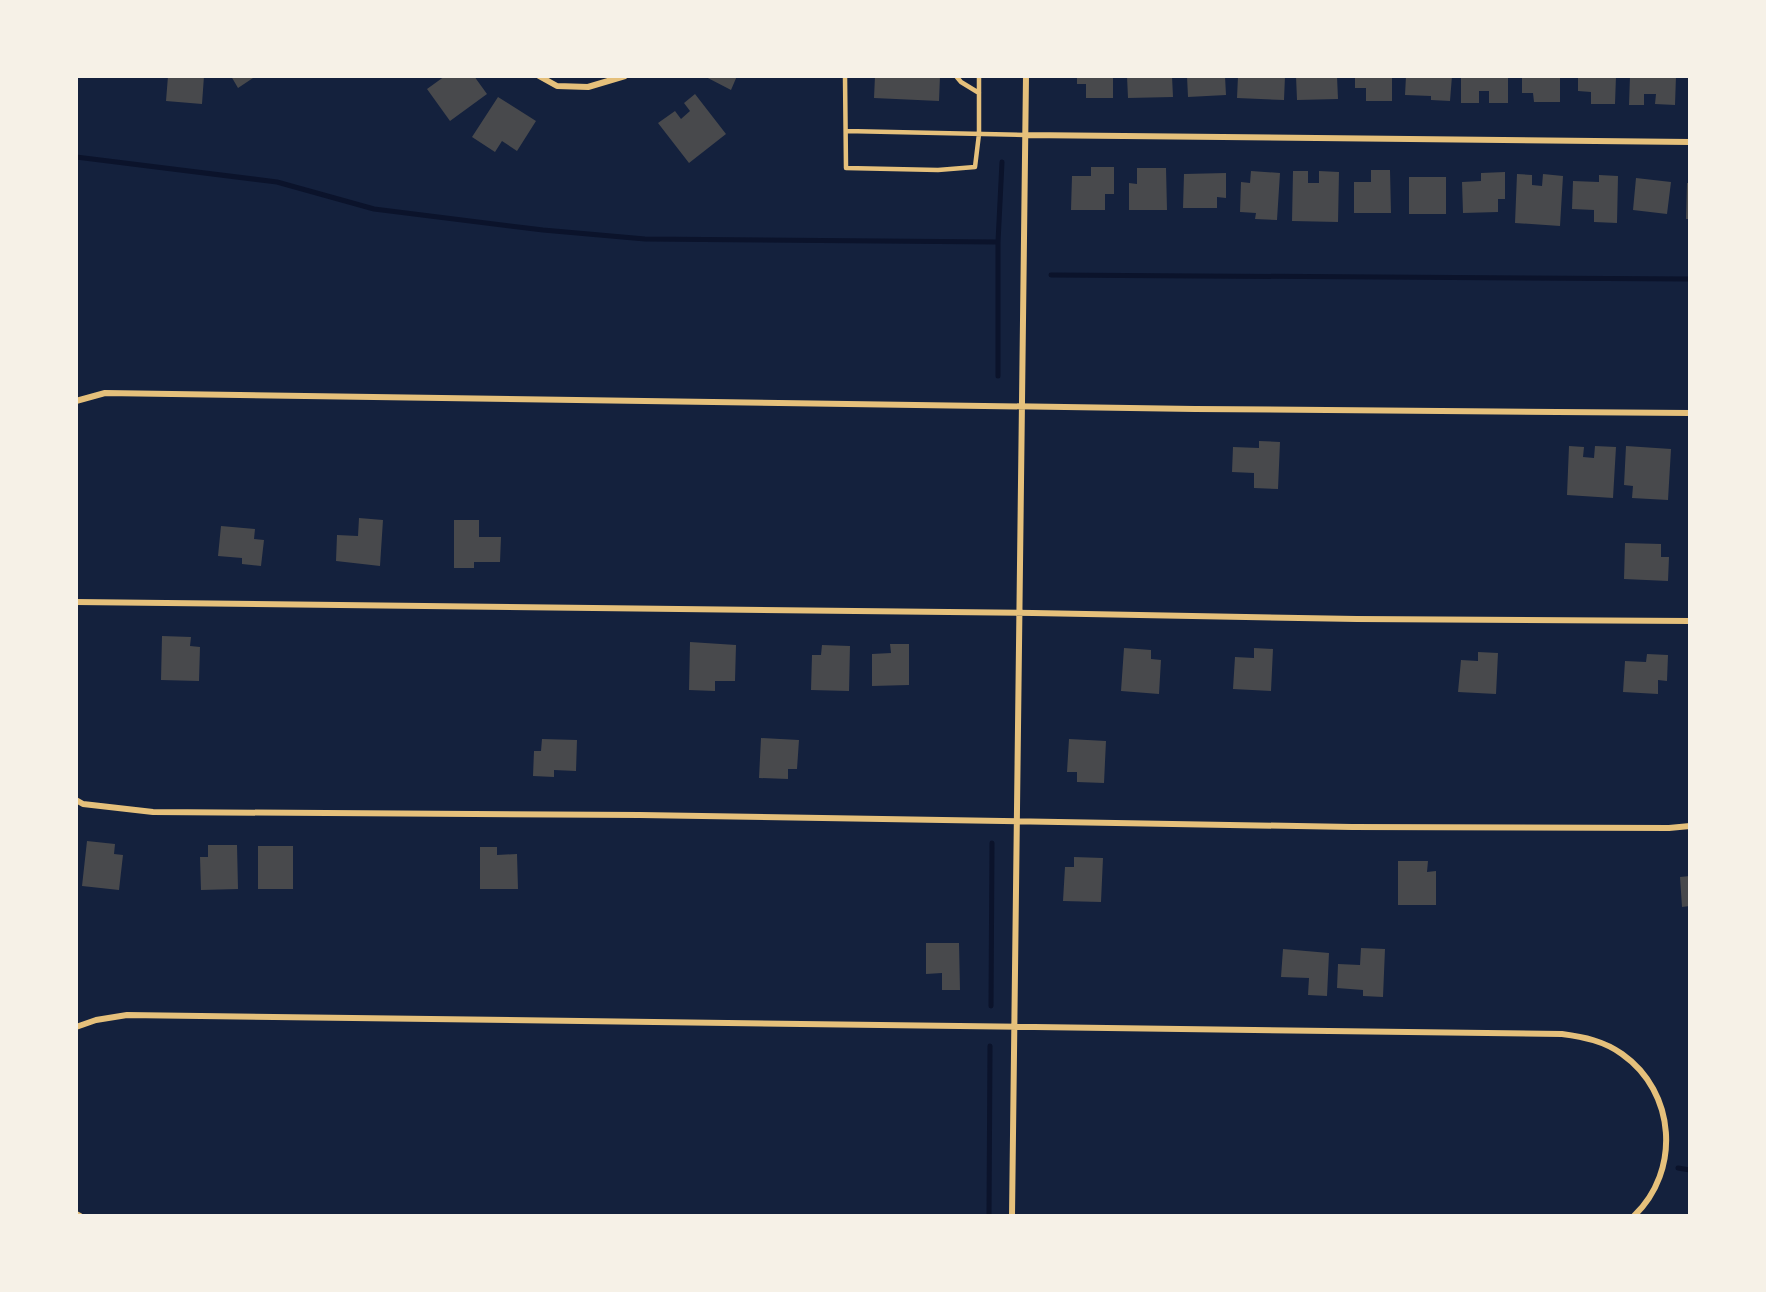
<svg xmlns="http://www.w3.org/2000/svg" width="1766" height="1292" viewBox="0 0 1766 1292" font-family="'Noto Sans',sans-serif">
<rect width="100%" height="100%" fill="#14213d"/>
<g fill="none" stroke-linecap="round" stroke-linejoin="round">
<path stroke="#0b132b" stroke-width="5" d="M76,157L277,182L374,209L543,230L645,239L998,242
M1051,275L1690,279
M998,376V242L1002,162
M991,1006L992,843
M1678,1168L1690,1170
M989,1215L990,1046"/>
</g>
<path fill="#48494c" d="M168,76H204L202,104L166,101Z
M231,76H256L238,88Z
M445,76H474L487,94L450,121L427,89Z
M704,76H737L731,90Z
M875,76H940L939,101L874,98Z
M1077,76H1113V98H1086V84H1077Z
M1127,76H1172L1173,97L1128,98Z
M1187,76H1225L1226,95L1188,97Z
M1238,76H1285L1284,100L1237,98Z
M1296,76H1337L1338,99L1297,100Z
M1355,76H1392V101H1366V88H1355Z
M1406,76H1452L1450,101L1431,100V96L1405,95Z
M1461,76H1508V103H1489V91H1479V103H1461Z
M1522,76H1560V102H1534L1533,93H1522Z
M1578,76H1616L1615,104H1591V92L1578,91Z
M1630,76H1676L1675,105L1655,104L1656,94H1644V105H1629Z
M695,94L726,134L689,163L658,123L675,111L681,119L690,111L684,103Z
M498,97L536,121L517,151L502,141L495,152L472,137Z
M1091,167H1114V194H1105V210H1071L1072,176H1091Z
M1137,168H1166L1167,210H1129V183L1137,184Z
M1371,170H1390L1391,213H1354V182H1371Z
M1251,171L1280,173L1277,220L1255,219L1256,213L1240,212L1241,182L1250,183Z
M1293,171H1308V183H1319V171L1339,172L1338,222L1292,221Z
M1505,172V199H1498V212L1463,213L1462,182L1481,181V173Z
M1226,173V198L1217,197V208H1183L1184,174Z
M1517,174L1532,175V185L1542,186L1543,174L1563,176L1560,226L1515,223Z
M1599,175L1618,176L1617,223L1594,222V210L1572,209L1573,181L1599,182Z
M1409,177H1446V214H1409Z
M1636,178L1671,182L1667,214L1633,210Z
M1687,183H1690V219H1686Z
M1259,441L1280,442L1278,489L1254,488V473L1232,472L1233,447L1259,448Z
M1569,446L1584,447L1583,457L1594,458L1595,446L1616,447L1613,498L1567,495Z
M1626,446L1671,449L1668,500L1632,498L1633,486L1624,485Z
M359,518L383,520L380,566L336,561L337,535L358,536Z
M454,520H479V537H501L500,562H474V568H454Z
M221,526L255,529L254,539L264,540L261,566L242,564V558L218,556Z
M1625,543L1661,544V557H1669L1668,581L1624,579Z
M162,636L191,637L190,646L200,647L199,681L161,680Z
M690,642L736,645L735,681H715V691L689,690Z
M890,644H909V685L872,686V654L891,653Z
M822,645L850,646L849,691L811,690L812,655H821Z
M1124,648L1151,650V659L1161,660L1159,694L1121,691Z
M1254,648L1273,649L1271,691L1233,689L1235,657L1254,658Z
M1478,652L1498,653L1496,694L1458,692L1461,660L1478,661Z
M1647,654L1668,655L1667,681L1658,680V694L1623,692L1625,661L1646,662Z
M761,738L799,740L797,769H788V779L759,778Z
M542,739L577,740L576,771L554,770V777L533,776L534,751H541Z
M1069,739L1106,741L1104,783L1077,782V772H1067Z
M87,841L115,844L114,854L123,855L119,890L82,886Z
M208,845H237L238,889L201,890L200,857H208Z
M258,846H293V889H258Z
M480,847H497V855L517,854L518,889H480Z
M1074,857L1103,858L1101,902L1063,901L1065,867H1074Z
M1398,861H1428L1427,872L1436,871V905H1398Z
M1690,876V906L1682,907L1680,877Z
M926,943H959L960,990H942V973L926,974Z
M1361,948L1385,949L1383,997L1363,996V990L1337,988L1338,964L1360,965Z
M1283,949L1329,953L1327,996L1308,995L1309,978L1281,977Z"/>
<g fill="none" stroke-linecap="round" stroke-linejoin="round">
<path stroke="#e5c07b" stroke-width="4.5" d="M845,76L846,168L938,170L975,167L979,134V76
M956,76L961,82L979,93
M846,131L1025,135"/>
<path stroke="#e5c07b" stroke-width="6" d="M539,76L557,86L588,87L625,76
M1025,135L1690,142
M76,401L105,393L1195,409L1690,413
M76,602L1033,613L1357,619L1690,621
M76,800L83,804L153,812L640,815L1352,827L1669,828L1690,826
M76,1027L96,1020L127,1015L1562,1034C1584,1037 1604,1041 1622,1054C1676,1092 1681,1171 1634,1216
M76,1214L80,1216
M1012,1216L1026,76"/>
</g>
<rect width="1766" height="1292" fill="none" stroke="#f6f1e7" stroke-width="156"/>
</svg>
